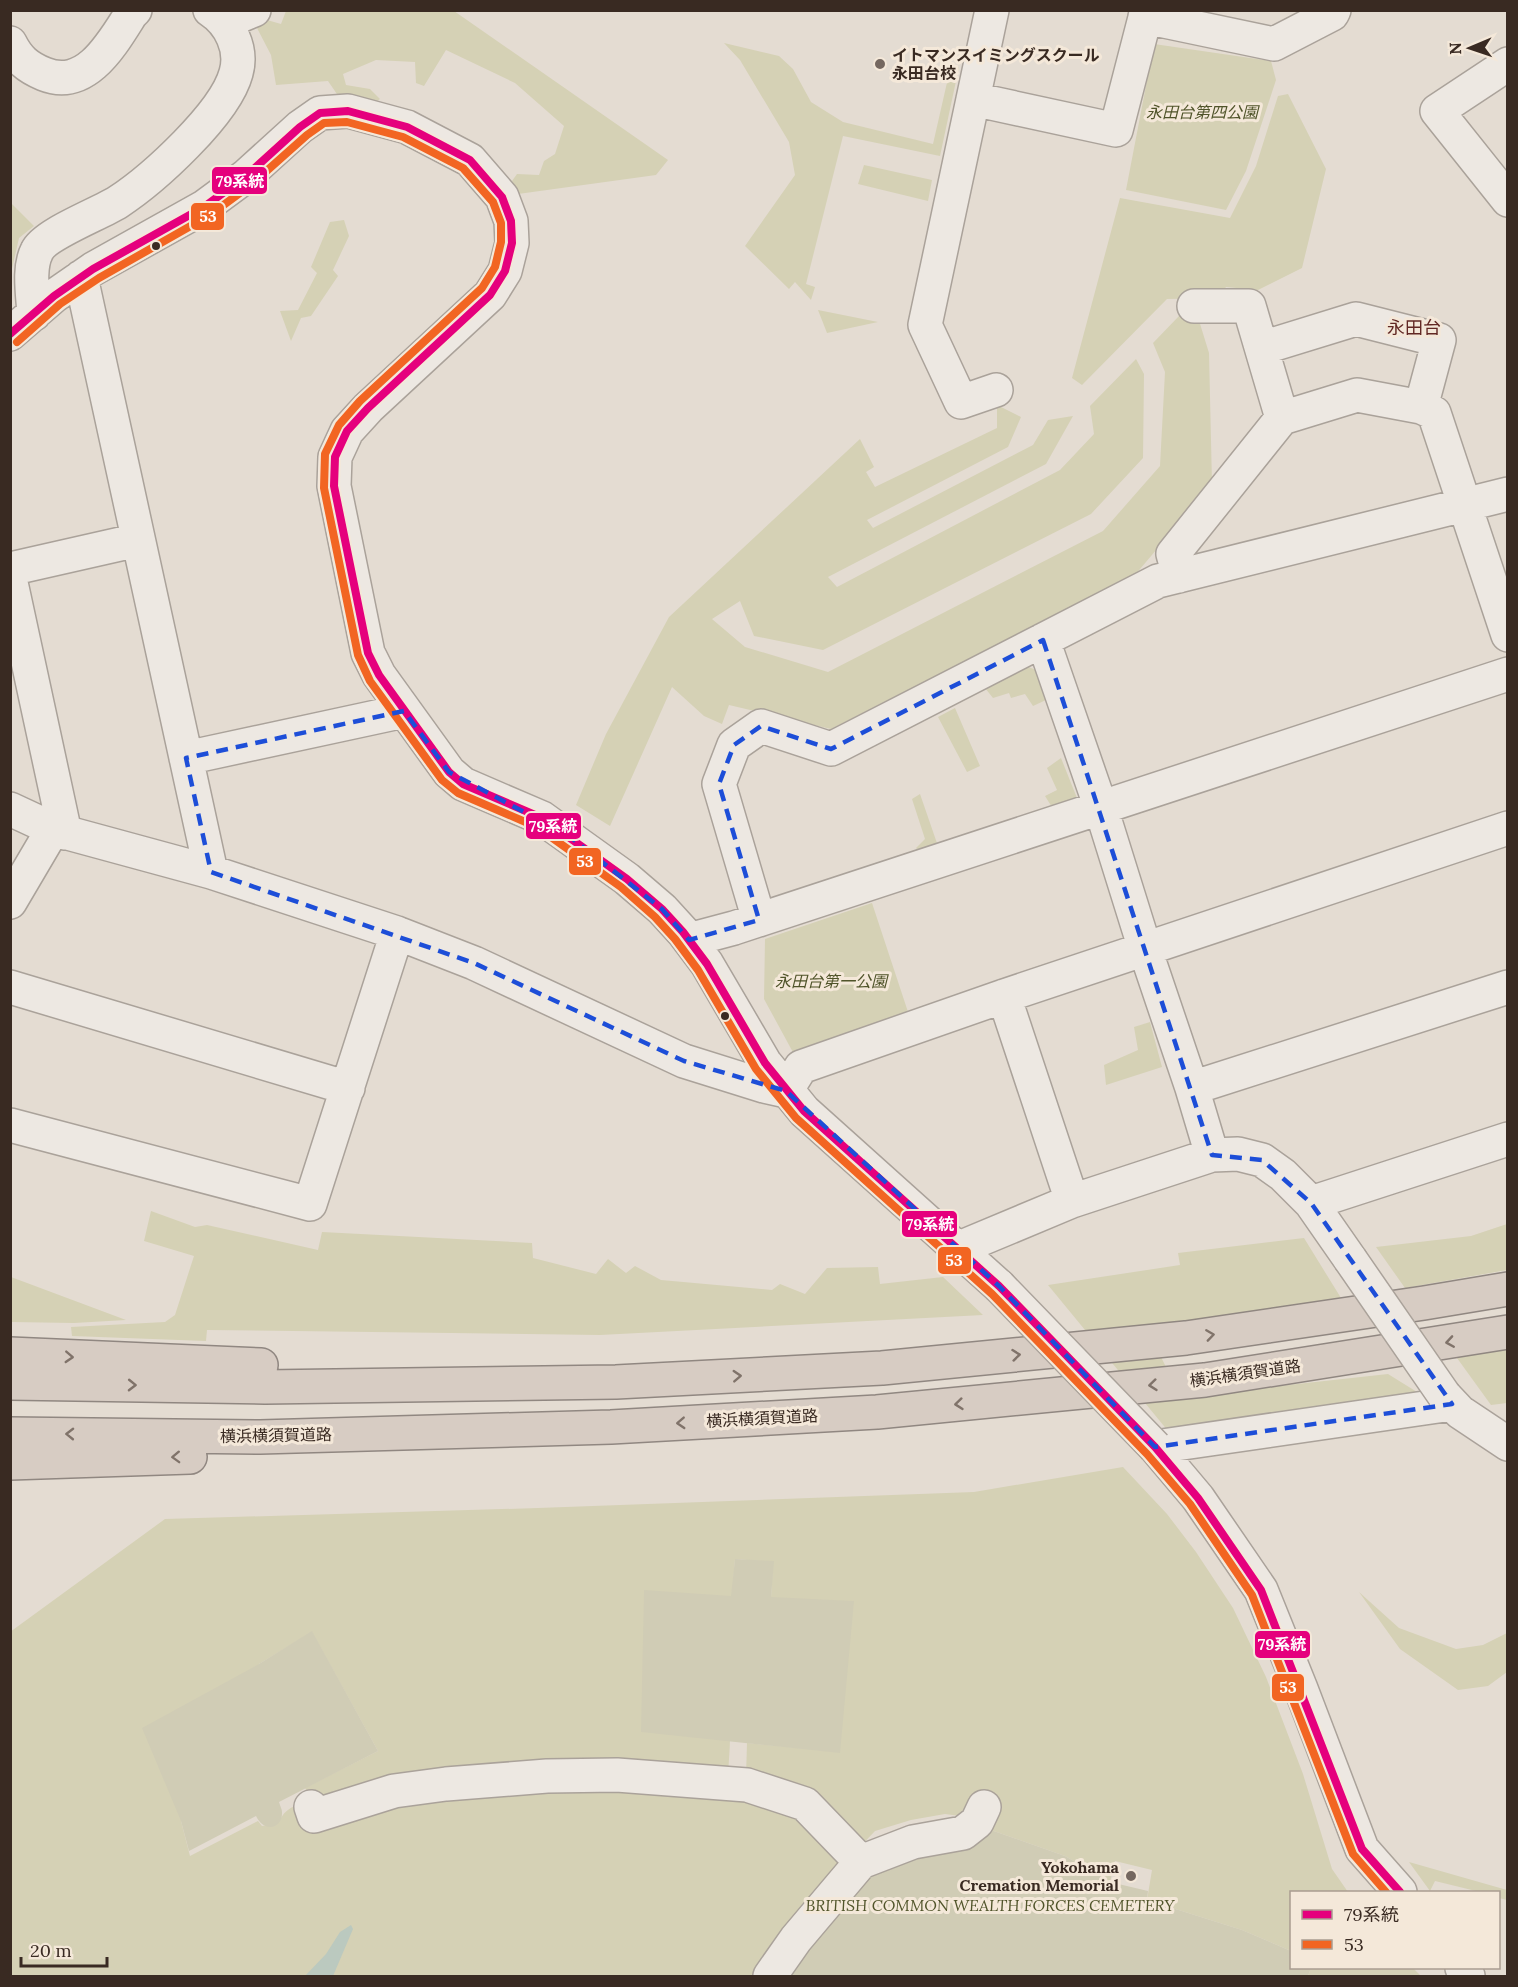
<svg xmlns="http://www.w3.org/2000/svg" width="1518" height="1987" viewBox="0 0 1518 1987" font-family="Lora,'Noto Sans JP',serif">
<rect width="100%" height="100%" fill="#e4dcd2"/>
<path fill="#d5d1b5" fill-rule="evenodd" d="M286,11H454L668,160L656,175L518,194L512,181L517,174L539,175L544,161L555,154L564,126L515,83L446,50L424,86L416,83L415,62L376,60L343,74L346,85L370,89L380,99L370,106L341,100L328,81L276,85L271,55L257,28L260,18L281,24Z
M724,43L779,56L793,69L811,102L843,122L933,144L951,65L959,67L940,156L843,136L806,284L815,287L811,300L795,282L789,289L745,246L795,175L789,142L740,60Z
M1154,44L1271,61L1276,80L1246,171L1226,210L1126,190Z
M1288,94L1326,169L1302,268L1258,290L1226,287L1218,298L1167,299L1082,385L1072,378L1120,198L1230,218L1256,166L1278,96Z
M864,165L932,180L928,201L858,184Z
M11,203L34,226L19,238L11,273Z
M344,220L349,236L333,270L338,276L311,316L301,318L291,341L280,311L298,310L317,273L311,267L330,222Z
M818,310L878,322L827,333Z
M1197,314L1209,353L1212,484L1135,575L831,729L729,705L722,724L704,716L672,687L610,826L576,805L606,734L669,617L860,439L874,467L866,472L875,487L997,428V405L1021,417L1008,447L867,520L873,528L1033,445L1048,420L1073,416L1046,464L828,577L837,587L1060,470L1094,434L1090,406L1136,359L1144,374L1143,458L1091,514L823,650L754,636L740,601L712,619L745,647L828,672L1103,531L1160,466L1165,372L1153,343L1179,316Z
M1026,666L1039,671L1046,700L1033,706L1025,694L1011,698L1009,693L993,698L985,688Z
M955,708L980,766L967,772L938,717Z
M1061,758L1077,798L1055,812L1045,796L1057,790L1047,768Z
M920,794L939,849L923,857L916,848L925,839L912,799Z
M872,903L911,1021L795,1056L764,999L765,939Z
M1150,1022L1162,1067L1106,1085L1104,1065L1138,1050L1134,1027Z
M151,1211L195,1227L207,1225L318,1250L322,1232L532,1243L533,1258L596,1274L608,1259L626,1273L635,1266L661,1280L772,1290L780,1284L805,1294L827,1268L878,1267L880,1284L943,1277L983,1315L600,1335L207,1330L206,1341L72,1336L71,1327L165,1322L175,1315L194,1256L144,1241Z
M1507,1224V1270L1405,1288L1376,1247L1471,1236Z
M1304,1238L1341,1298L1148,1331L1181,1397L1388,1374L1417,1392L1405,1402L1173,1437L1048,1285L1180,1265L1178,1253Z
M10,1277H11L126,1320L74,1323L11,1322Z
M1507,1348V1403L1491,1405L1457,1358Z
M1123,1467L1167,1514L1196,1552L1233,1608L1266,1677L1303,1774L1332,1869L1348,1892H1292L1291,1951L1242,1930L1147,1900L1152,1870L1115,1861L1110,1882L1065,1856L988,1829L968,1817L945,1814L911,1820L875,1831L853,1854L759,1976H11L10,1632L165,1519L538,1508L974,1492ZM735,1559L773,1562L771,1597L840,1752L747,1743L746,1777L728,1775C734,1703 728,1631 735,1559ZM312,1632L378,1751L305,1788L315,1804C300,1802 285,1807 279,1822L262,1826L258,1821L190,1856L181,1821L259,1664Z
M1359,1592L1399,1628L1456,1649L1483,1645L1507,1633V1672L1488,1686L1458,1690L1400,1649Z
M1409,1862L1507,1890V1900L1499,1898L1498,1892H1480L1435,1881L1430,1891Z
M1311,1968H1413L1421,1976H1308Z"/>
<path fill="#d0ccb5" d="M735,1559L774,1561L771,1597L854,1601L840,1753L641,1732L644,1590L731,1596Z
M312,1631L378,1751L279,1802C280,1806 282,1809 282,1812C283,1828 265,1834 256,1816L189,1851L181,1821L142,1728L259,1664Z
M988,1829L1065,1856L1110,1882L1148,1891L1147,1900L1242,1930L1291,1951L1292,1968H1311L1308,1976H777L853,1881Z"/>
<path fill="#bbc9bf" d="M351,1925L353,1929L333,1976H305L326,1954L340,1932Z"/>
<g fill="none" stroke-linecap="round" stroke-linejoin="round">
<g stroke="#aaa29a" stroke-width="36">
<path id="minor" d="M992,10L925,325L961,402L996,390
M1145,17L1274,44L1332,14L1334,10
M225,22L254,10
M10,43C18,59 27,67 44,74C86,91 112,44 131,14L135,10
M1508,64L1437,111L1508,200
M973,99L1116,130L1147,10
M81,277L211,872
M1194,306H1249L1282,418
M34,314C33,295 28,268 37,251C45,234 99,214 118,202C153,179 225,114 236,73C243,49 230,23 210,10
M10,334L54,296L93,269L204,207L246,176L300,127L320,113L348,111L407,127L470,160L502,197L511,221L512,243L505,271L490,295L368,408L347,431L335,457L334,486L368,653L379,675L449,772L463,784L542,818L627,879L662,909L683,932L707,964L765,1063L804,1111L999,1286
M1262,348L1356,319L1439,340L1421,407
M10,569L138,540
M1179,576L1173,554L1282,418L1357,395L1421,407L1434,413L1508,635
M10,578L65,833
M1043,640L1101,808L1145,949L1192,1088L1212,1155
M186,758L404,711
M10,809L53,829L211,872L397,933L474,963L684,1061L764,1086L786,1091
M10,902L53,829
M759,920L719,784L734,745L761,726L831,749L1158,581L1508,494
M689,940L734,928L1508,674
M10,987L348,1088
M1004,996L1072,1201
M1192,1088L1508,987
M786,1091L801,1067L1004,996L1508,828
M10,1125L310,1204L397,933
M1311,1203L1508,1139
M957,1249L1072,1201L1212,1155L1238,1154L1262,1160L1283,1175L1311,1203L1350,1259
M1444,1395L1460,1412L1508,1444
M1155,1447L1198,1498L1261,1590L1301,1689L1362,1849L1400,1892
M1155,1447L1452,1404
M311,1807L314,1816L394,1791L446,1784L547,1776L617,1775L747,1785L805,1804L861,1862
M1462,1968L1468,1976
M770,1976L796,1939L861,1862L913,1842L963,1833L977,1822L984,1807"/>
</g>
<g stroke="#908781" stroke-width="36">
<path id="highway" d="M10,1354L261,1365
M10,1383L265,1387L616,1382L882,1368L1186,1338L1424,1303L1508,1289
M10,1434L260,1437L611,1427L877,1412L1205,1380L1508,1332
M10,1463L190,1457"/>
</g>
<use href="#minor" stroke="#ede8e2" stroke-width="33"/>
<use href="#highway" stroke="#d7ccc3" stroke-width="33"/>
<g stroke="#aaa29a" stroke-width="36" stroke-linecap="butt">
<path id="minor-bridge" d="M1350,1259L1444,1395
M999,1286L1155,1447"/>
</g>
<use href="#minor-bridge" stroke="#ede8e2" stroke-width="33"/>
<g stroke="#f4e8d9" stroke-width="12">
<path id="bus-1" d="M10,334L54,296L93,269L204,207L246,176L300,127L320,113L348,111L407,127L470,160L502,197L511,221L512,243L505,271L490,295L368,408L347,431L335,457L334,486L368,653L379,675L449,772L463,784L542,818L627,879L662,909L683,932L707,964L765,1063L804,1111L999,1286L1155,1447L1198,1498L1261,1590L1362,1849L1400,1892"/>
</g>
<g stroke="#f4e8d9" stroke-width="12">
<path id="bus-2" d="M17,342L60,304L99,278L210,215L252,184L307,135L324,123L347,122L403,137L463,168L493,202L501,223V242L495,267L482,288L360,401L339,425L325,454L324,488L358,655L370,681L442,780L458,793L537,827L621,887L655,917L675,939L698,970L756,1069L796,1118L992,1294L1147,1454L1190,1504L1252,1595L1353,1854L1386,1892"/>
</g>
<use href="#bus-1" stroke="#e5007d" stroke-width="8"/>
<use href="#bus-2" stroke="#f26522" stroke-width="8"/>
</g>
<defs><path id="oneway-chevron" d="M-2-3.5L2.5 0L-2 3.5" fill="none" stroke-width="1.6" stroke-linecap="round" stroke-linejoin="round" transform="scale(1.5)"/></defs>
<g stroke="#80736a">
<use href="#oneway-chevron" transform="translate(1210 1335) rotate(-8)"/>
<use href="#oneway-chevron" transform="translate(1450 1342) rotate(171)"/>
<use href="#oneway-chevron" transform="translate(1016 1355) rotate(-6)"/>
<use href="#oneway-chevron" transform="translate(69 1357) rotate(3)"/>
<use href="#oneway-chevron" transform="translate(737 1376) rotate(-3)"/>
<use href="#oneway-chevron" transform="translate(132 1385) rotate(1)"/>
<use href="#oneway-chevron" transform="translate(1153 1385) rotate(174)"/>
<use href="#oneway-chevron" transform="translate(959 1404) rotate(174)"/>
<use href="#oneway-chevron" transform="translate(681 1423) rotate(177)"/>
<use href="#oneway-chevron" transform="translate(70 1434) rotate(-179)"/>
<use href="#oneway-chevron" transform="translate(176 1457) rotate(178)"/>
</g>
<path fill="none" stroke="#1d4ed8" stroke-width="4.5" stroke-dasharray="12 8" stroke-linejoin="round" d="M1043,640L1212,1155L1262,1160L1311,1203L1452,1404L1155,1447L999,1286L786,1091L684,1061L474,963L211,872L186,758L404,711L449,772L569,836L662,909L689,940L759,920L719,784L734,745L761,726L831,749Z"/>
<g fill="#756860" stroke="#f4e8d9" stroke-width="2">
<circle cx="880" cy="64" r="6"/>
<circle cx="1131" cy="1876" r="6"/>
</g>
<g fill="#392a22" stroke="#f4e8d9" stroke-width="2">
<circle cx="156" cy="246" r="5"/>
<circle cx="725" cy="1016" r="5"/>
</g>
<g text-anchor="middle" stroke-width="6" stroke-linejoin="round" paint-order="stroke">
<g font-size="16" font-weight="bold" fill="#392a22" stroke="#f4e8d9" text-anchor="start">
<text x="892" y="61">イトマンスイミングスクール<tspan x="892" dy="18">永田台校</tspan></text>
<text x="1119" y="1873" text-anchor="end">Yokohama<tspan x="1119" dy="18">Cremation Memorial</tspan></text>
</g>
<g font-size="16" font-style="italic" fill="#50542a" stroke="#f4e8d9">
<text x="1202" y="118">永田台第四公園</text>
<text x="831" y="987">永田台第一公園</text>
<text x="990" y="1911">BRITISH COMMON WEALTH FORCES CEMETERY</text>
</g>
<g font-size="16" fill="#392a22" stroke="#f4e8d9">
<text transform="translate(1245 1373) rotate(-8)" y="6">横浜横須賀道路</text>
<text transform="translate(762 1418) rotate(-3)" y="6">横浜横須賀道路</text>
<text transform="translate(276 1435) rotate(-1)" y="6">横浜横須賀道路</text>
</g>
<g font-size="18" fill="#622824" stroke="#f4e8d9">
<text x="1414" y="334">永田台</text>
</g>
</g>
<g stroke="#f4e8d9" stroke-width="2">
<rect x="211" y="166" width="57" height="29" rx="6" fill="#e5007d"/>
<rect x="190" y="202" width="35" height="29" rx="6" fill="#f26522"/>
<rect x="525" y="812" width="57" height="28" rx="6" fill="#e5007d"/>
<rect x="568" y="847" width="34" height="29" rx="6" fill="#f26522"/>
<rect x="901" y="1210" width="57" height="28" rx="6" fill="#e5007d"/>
<rect x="937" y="1246" width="35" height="29" rx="6" fill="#f26522"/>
<rect x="1254" y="1630" width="57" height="29" rx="6" fill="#e5007d"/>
<rect x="1271" y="1673" width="34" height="29" rx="6" fill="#f26522"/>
</g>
<g font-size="16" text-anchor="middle" font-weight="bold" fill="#fff">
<text x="240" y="187">79系統</text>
<text x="208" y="222">53</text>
<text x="553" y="832">79系統</text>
<text x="585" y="867">53</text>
<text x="930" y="1230">79系統</text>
<text x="954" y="1266">53</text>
<text x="1282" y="1650">79系統</text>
<text x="1288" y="1693">53</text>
</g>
<rect width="1518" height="1987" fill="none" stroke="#392a22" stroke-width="24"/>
<rect x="1290" y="1891" width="210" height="78" fill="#f4e8d9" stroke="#a99c90" stroke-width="1.5"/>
<rect x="1302" y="1910" width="30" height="9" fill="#e5007d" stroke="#a99c90" stroke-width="1.5"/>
<text x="1344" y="1921" font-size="18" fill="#392a22">79系統</text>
<rect x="1302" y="1940" width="30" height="9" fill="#f26522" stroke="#a99c90" stroke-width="1.5"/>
<text x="1344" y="1951" font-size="18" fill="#392a22">53</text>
<g transform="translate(1470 48) rotate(268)" stroke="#f4e8d9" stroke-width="4.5" paint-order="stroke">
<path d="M0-4.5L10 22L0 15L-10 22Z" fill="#392a22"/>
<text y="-9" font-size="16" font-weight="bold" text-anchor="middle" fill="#392a22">N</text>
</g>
<path d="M21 1957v9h86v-9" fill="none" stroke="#392a22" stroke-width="3"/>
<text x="30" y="1957" font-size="18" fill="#392a22" stroke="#f4e8d9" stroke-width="4.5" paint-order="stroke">20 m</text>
</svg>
